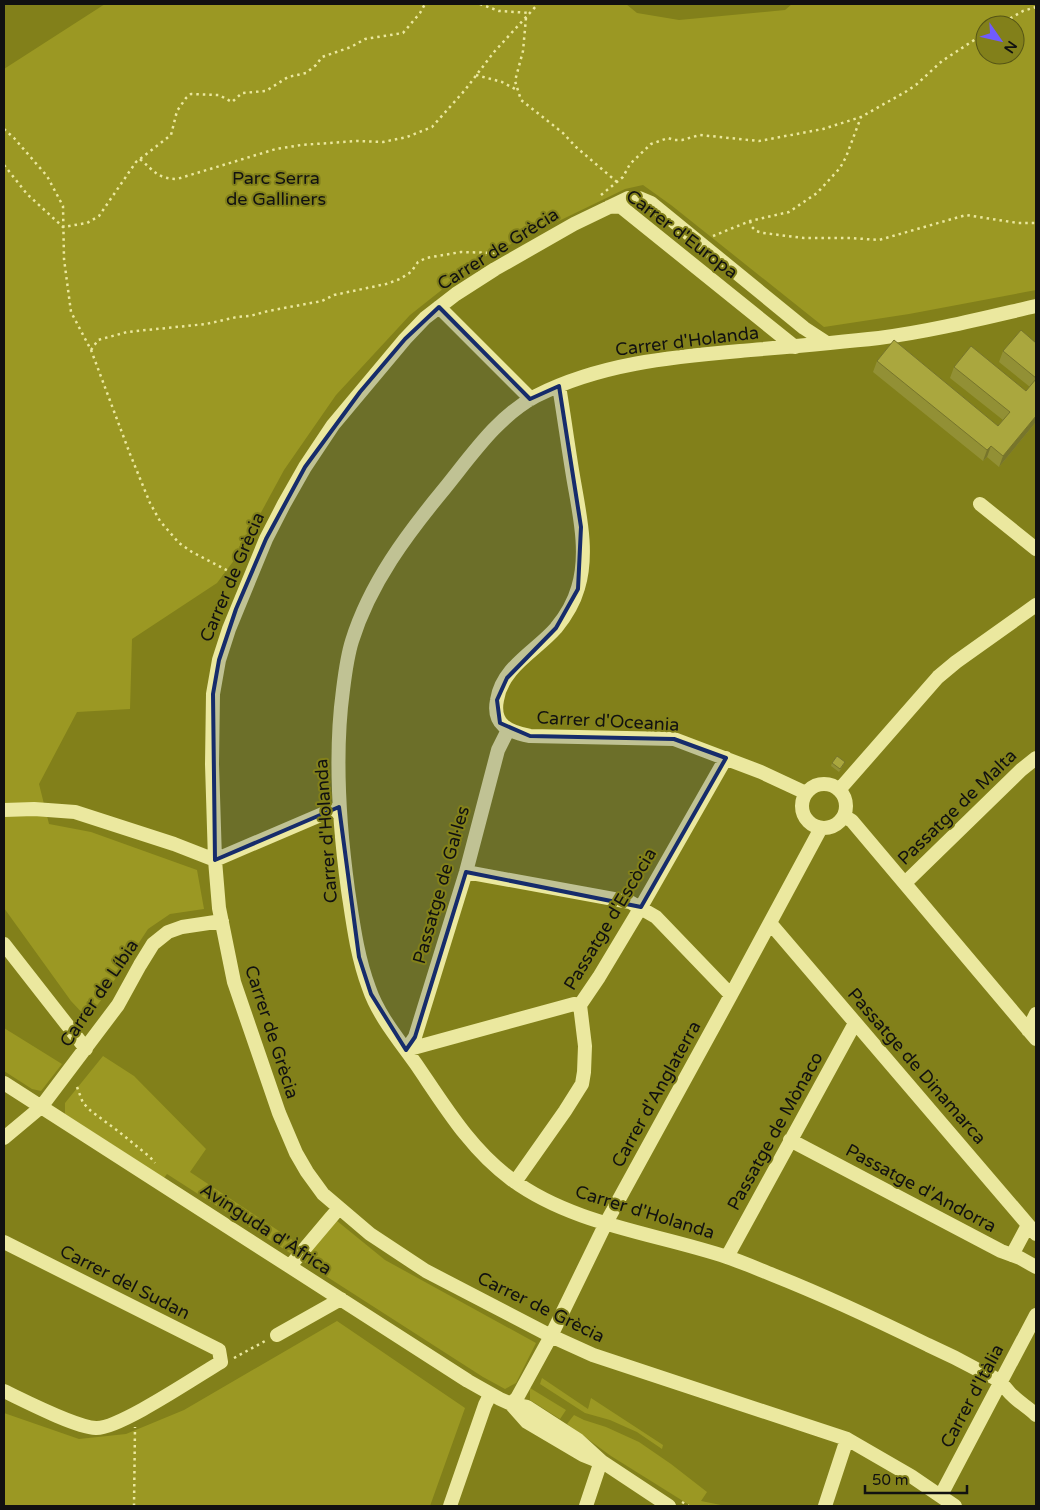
<svg xmlns="http://www.w3.org/2000/svg" width="1040" height="1510" viewBox="0 0 1040 1510" font-family="'Varela Round',sans-serif">
<rect width="100%" height="100%" fill="#82801a"/>
<path fill="#9b9823" fill-rule="evenodd" d="M105,4H626L637,13L679,20L785,10L792,4H1036V290L909,314L824,327L671,205L643,185L625,189L482,258L410,315L336,395L284,470L238,555L217,583L132,639L130,709L77,712L39,784L49,824L91,832L197,870L204,909L170,914L148,929L102,999L87,1018L71,1001L4,908V69ZM985,25H1015V55H985Z
M4,1028L62,1064L41,1091L32,1089L4,1071Z
M103,1056L134,1076L206,1149L190,1172L300,1245L326,1212L385,1260L536,1343L516,1383L505,1389L483,1377L167,1174L164,1178L65,1114V1103Z
M337,1321L465,1408L430,1506H4V1413L79,1439L126,1434L184,1410Z
M542,1378L588,1409L591,1398L663,1445L662,1449L637,1432L610,1420L585,1413L540,1384Z
M530,1388L566,1410L560,1419L530,1400Z
M574,1415L584,1420L606,1427L639,1442L671,1464L707,1492L701,1501L726,1506H691L611,1456L567,1424Z"/>
<g fill="none" stroke-linecap="round" stroke-linejoin="round">
<path stroke="#ebe89f" stroke-width="2.5" stroke-dasharray="2.5 4" stroke-linecap="butt" d="M480,4L499,11L530,13
M526,18L523,51L515,81L521,100L563,133L576,147L617,182
M999,25L1023,11L1036,7
M476,75L502,82L517,90
M4,129L14,138L47,176L63,206L64,259L71,312L91,350L130,454L150,503L160,521L179,543L192,552L238,576
M140,159C154,171 158,179 177,179L276,149L301,145L357,141L383,142L407,137L432,127L465,90L494,52L538,4
M4,165L27,194L63,227L87,223L99,216L136,162L171,135L177,111L186,98L191,94L219,95L232,102L242,93L266,91L288,77L306,73L316,65L322,57L351,47L365,39L403,33L420,13L425,4
M601,195L623,177L630,164L651,144L668,138L674,140H682L700,135L759,141L823,129L861,117L907,91L917,84L942,61L985,33
M750,221L752,227L756,231L763,233L804,238H851L879,240L966,215L1018,223H1036
M713,236L750,221L789,212L817,193L840,168L846,157L861,117
M91,350L98,340L127,332L206,324L237,317L250,316L268,311L322,301L334,295L386,284L400,279L411,272L418,262L426,258L461,252L497,253
M77,1087L83,1103L91,1111L118,1131L150,1157L155,1163
M234,1358L267,1340
M682,1502L689,1506
M134,1506L135,1427"/>
<path stroke="#ebe89f" stroke-width="14" d="M609,207L620,206L795,347
M1036,306C984,318 933,331 879,338C833,343 786,347 740,351C670,357 599,364 536,396C498,416 471,456 445,488C407,534 370,583 352,641C347,657 345,674 343,690C334,756 339,824 348,890C353,923 357,956 369,988C378,1015 399,1040 416,1064C444,1105 470,1149 511,1179C573,1225 655,1233 727,1257C742,1262 758,1269 773,1275C826,1296 877,1320 928,1345C946,1353 964,1362 982,1372C988,1375 994,1377 999,1381C1005,1386 1008,1392 1013,1396C1020,1403 1029,1408 1036,1415
M439,307L531,399
M827,343L804,328L651,203L639,198H628L574,224L495,269L456,294L425,318L405,339L333,425L305,467L284,504L266,539L229,629L219,660L213,694L212,764L215,860L219,908L234,982L279,1113L296,1153L307,1172L323,1194L370,1234L426,1271L551,1336L593,1355L847,1439L911,1476L955,1506
M559,386C564,416 568,446 573,476C579,512 589,552 578,588C574,602 565,617 556,628C536,651 502,667 497,700C492,725 509,732 530,736L674,739L761,772L806,793
M980,504L1036,549
M802 806a22 22 0 1 1 44 0a22 22 0 1 1-44 0Z
M839,790L938,677L956,662L1036,605
M4,810L34,809L75,812L174,844L215,860L339,807
M844,816L852,821L1036,1039
M466,872L630,902L656,917L731,995
M905,883L1021,770L1036,758
M770,923L1036,1234
M4,944L86,1049
M1028,1030L1036,1014
M406,1050L415,1037L466,872L498,750L508,730
M406,1050L574,1004L580,1005
M4,1083L468,1381L500,1399L511,1404L527,1407L578,1440L601,1461L669,1506
M4,1138L41,1107L118,1005L140,965L153,944L168,932L182,927L222,921
M790,1140L1001,1251L1020,1258L1036,1267
M515,1182L565,1111L582,1084L584,1072L585,1046L580,1005L599,977L641,907L726,758
M4,1242L219,1350L221,1362C197,1376 119,1429 96,1428C75,1427 25,1401 4,1391
M1012,1255L1028,1225
M727,1257L855,1023
M290,1266L339,1208
M277,1335L341,1299
M511,1404L517,1398L551,1336L606,1223L731,995L821,828
M511,1404L527,1422L583,1455L593,1459
M941,1495L1036,1315
M450,1506L485,1405L490,1395
M586,1506L601,1461
M825,1506L847,1439"/>
</g>
<path fill="#929035" d="M1036,343V422L999,467L987,457L983,461L873,372L877,361L998,426L1003,420L950,378L954,367L1026,391L1030,387L999,362L1003,351Z
M832,763L844,764L839,772L831,766Z"/>
<path fill="#77752b" d="M1036,416V422L999,467L1003,456Z
M991,446L987,457L983,461L987,450Z"/>
<path fill="#aaa73e" stroke="#77752b" d="M1021,330L1036,343V378L1003,351Z
M894,340L998,426L1010,412L954,367L971,346L1026,391L1036,379V416L1003,456L991,446L987,450L877,361Z
M837,756L845,762L840,769L832,763Z"/>
<path fill="#162c6b" fill-opacity="0.2" stroke="#162c6b" stroke-width="4" stroke-linejoin="round" d="M439,307L530,399L559,386L581,527L578,589L556,628L507,678L497,700L500,723L530,736L674,739L726,758L641,907L466,872L415,1037L406,1050L371,994L359,957L339,807L215,860L213,694L219,660L236,609L266,539L305,467L360,392L405,339Z"/>
<g text-anchor="middle" stroke-width="4" stroke-linejoin="round" paint-order="stroke">
<g font-size="18" fill="#111" stroke="#82801a">
<text x="276" y="184">Parc Serra<tspan x="276" dy="21">de Galliners</tspan></text>
</g>
<g font-size="18" fill="#111" stroke="#82801a">
<text transform="translate(682 234) rotate(37)" y="6">Carrer d'Europa</text>
<text transform="translate(498 249) rotate(-32)" y="6">Carrer de Grècia</text>
<text transform="translate(687 341) rotate(-7)" y="6">Carrer d'Holanda</text>
<text transform="translate(232 577) rotate(-67)" y="6">Carrer de Grècia</text>
<text transform="translate(608 721) rotate(3)" y="6">Carrer d'Oceania</text>
<text transform="translate(957 807) rotate(-44)" y="6">Passatge de Malta</text>
<text transform="translate(326 831) rotate(-94)" y="6">Carrer d'Holanda</text>
<text transform="translate(441 885) rotate(-74)" y="6">Passatge de Gal·les</text>
<text transform="translate(610 919) rotate(-59)" y="6">Passatge d'Escòcia</text>
<text transform="translate(99 993) rotate(-56)" y="6">Carrer de Líbia</text>
<text transform="translate(272 1032) rotate(72)" y="6">Carrer de Grècia</text>
<text transform="translate(917 1066) rotate(49)" y="6">Passatge de Dinamarca</text>
<text transform="translate(656 1094) rotate(-61)" y="6">Carrer d'Anglaterra</text>
<text transform="translate(775 1131) rotate(-61)" y="6">Passatge de Mònaco</text>
<text transform="translate(921 1188) rotate(28)" y="6">Passatge d'Andorra</text>
<text transform="translate(645 1212) rotate(17)" y="6">Carrer d'Holanda</text>
<text transform="translate(266 1229) rotate(33)" y="6">Avinguda d'Àfrica</text>
<text transform="translate(125 1282) rotate(27)" y="6">Carrer del Sudan</text>
<text transform="translate(541 1307) rotate(26)" y="6">Carrer de Grècia</text>
<text transform="translate(972 1396) rotate(-62)" y="6">Carrer d'Itàlia</text>
</g>
</g>
<rect width="1040" height="1510" fill="none" stroke="#111111" stroke-width="10"/>
<g transform="translate(1000 40) rotate(124)"><circle r="24" fill="#82801a" stroke="#555416"/>
<path d="M0-4L9 19L0 12L-9 19Z" fill="#705bfd"/>
<text y="-8" font-size="14" font-weight="bold" text-anchor="middle" fill="#111111">N</text>
</g>
<path d="M865 1485v8h102v-8" fill="none" stroke="#111111" stroke-width="2.5"/>
<text x="872" y="1485" font-size="15" fill="#111111" stroke="#82801a" stroke-width="4" paint-order="stroke">50 m</text>
</svg>
